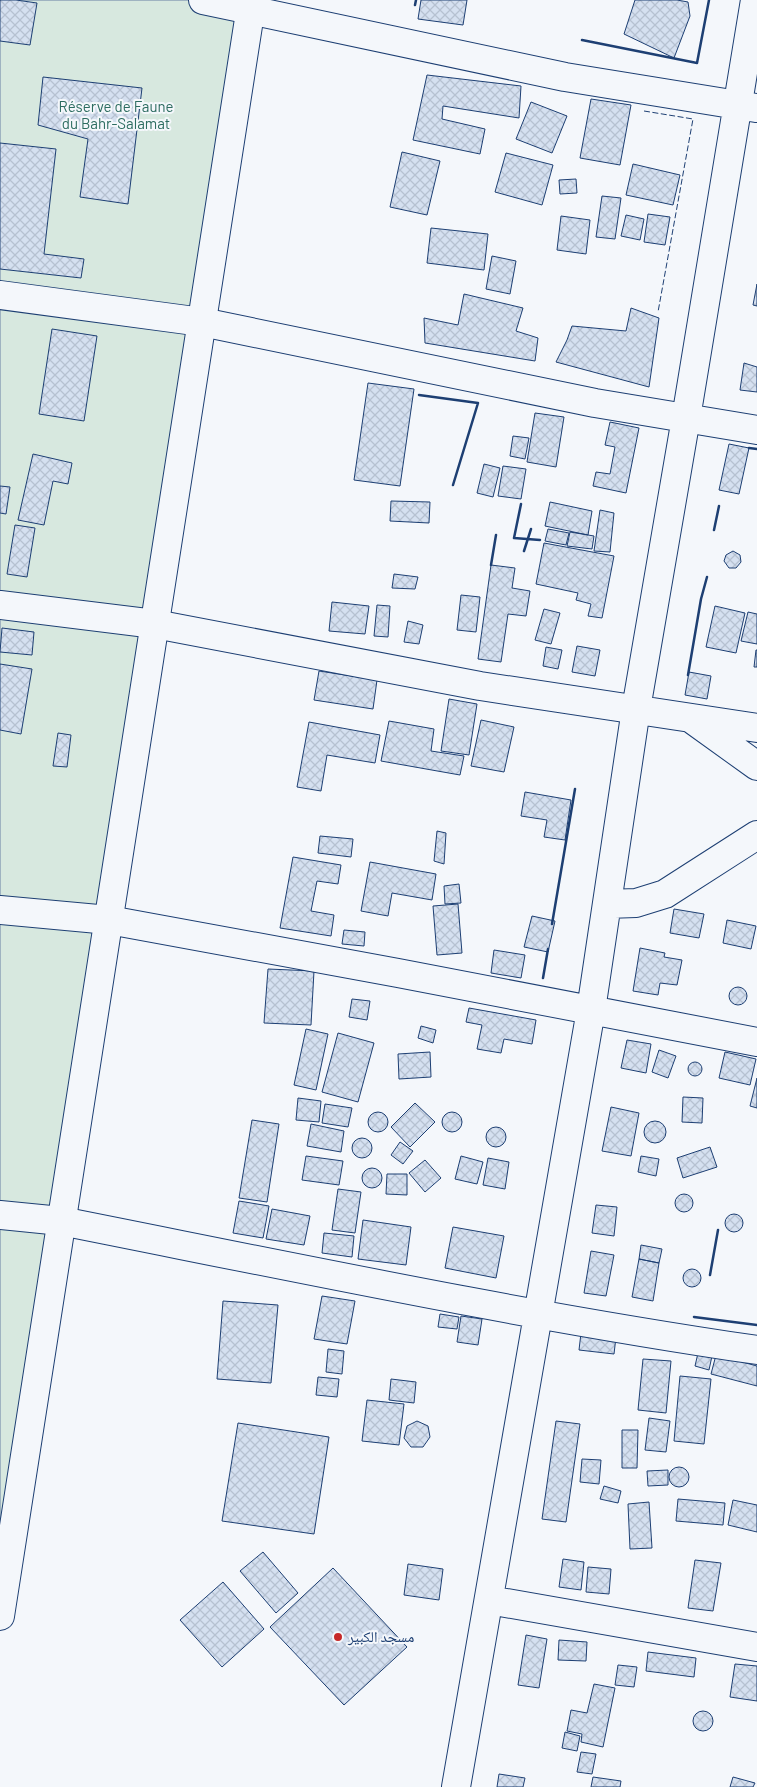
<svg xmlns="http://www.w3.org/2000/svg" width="757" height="1787" viewBox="0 0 757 1787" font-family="Barlow,'Noto Naskh Arabic',sans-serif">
<defs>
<pattern id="building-cross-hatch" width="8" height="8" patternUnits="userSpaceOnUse" patternTransform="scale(1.25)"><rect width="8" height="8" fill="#d5e0f0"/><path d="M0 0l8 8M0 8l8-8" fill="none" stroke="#b6c1d1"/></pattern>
</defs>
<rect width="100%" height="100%" fill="#f4f7fb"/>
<path fill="#d7e8df" stroke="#687fa3" d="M0,0H243L0,1628Z"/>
<path fill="url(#building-cross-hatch)" stroke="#1d3f73" d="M0,0H16L37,3L30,45L0,41Z
M421,0H467L463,25L418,19Z
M635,0H677L688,2L690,16L674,58L624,34Z
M427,75L521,86L519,118L443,106L442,119L485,129L480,154L413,140Z
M43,77L142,88L128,204L80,197L88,139L38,125Z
M591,99L631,105L620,165L580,158Z
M531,102L567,116L552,153L516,139Z
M0,143L56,149L44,254L84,259L81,278L0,269Z
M402,152L440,161L427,215L390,207Z
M506,153L553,165L542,205L495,192Z
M633,164L680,175L673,205L626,195Z
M576,179L577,193L560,194L559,180Z
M602,196L621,198L615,239L596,237Z
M648,214L670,217L665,245L644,242Z
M626,215L644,219L640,240L621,236Z
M561,216L590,220L586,254L557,250Z
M431,228L488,234L484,270L427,263Z
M492,256L516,261L510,294L486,289Z
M757,284V306L753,305Z
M464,294L523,308L516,331L538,338L535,361L425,343L424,318L458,325Z
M631,308L659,318L649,387L556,362L567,340L572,326L626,331Z
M52,329L97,336L84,421L39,414Z
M744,363L757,367V392L740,390Z
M368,383L414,389L400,486L354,480Z
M535,413L564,417L556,467L527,462Z
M610,422L639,428L626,493L593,486L596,472L610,474L615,447L605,445Z
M513,436L529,438L525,459L510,456Z
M729,444L749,448L739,494L719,490Z
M33,454L72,463L68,484L53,481L44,525L18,520Z
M484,464L500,468L493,497L477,493Z
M503,466L526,469L521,499L498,496Z
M0,486L10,487L6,514L0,513Z
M391,501L430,502L429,523L390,521Z
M550,502L592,511L588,535L545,526Z
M600,510L614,513L610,552L594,551Z
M15,525L35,528L27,577L7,574Z
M548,529L569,533L566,545L545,541Z
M570,532L594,536L592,549L567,546Z
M544,543L614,556L602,618L588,616L591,604L576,600L578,593L536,584Z
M733,551L740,555L741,562L736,568H729L724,561L726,555Z
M491,565L515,568L512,588L530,591L526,616L508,614L501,662L478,659Z
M394,574L418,577L415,589L392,588Z
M461,595L480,597L476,632L457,630Z
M332,602L369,606L365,634L329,631Z
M377,605L390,606L388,637L374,636Z
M715,606L745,613L736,653L706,647Z
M544,609L560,613L551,644L535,640Z
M748,612L757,614V644L741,641Z
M408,621L423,625L419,644L404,642Z
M2,628L34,632L32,655L0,652Z
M577,646L600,650L595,676L572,672Z
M546,647L562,650L558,669L543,666Z
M756,650H757V667H754Z
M0,664L32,669L21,734L0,730Z
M319,671L377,680L373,709L314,700Z
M689,672L711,676L707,699L685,695Z
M449,699L477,704L469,755L441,751Z
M481,720L514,727L504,772L471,766Z
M389,721L434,729L431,751L464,756L460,775L381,761Z
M309,722L380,735L375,763L327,755L321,791L297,787Z
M58,733L71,735L67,767L53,766Z
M525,792L571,800L565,840L544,837L547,820L521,816Z
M437,831L446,833L444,864L434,861Z
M320,836L353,839L351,857L318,853Z
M293,857L341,865L338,884L317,881L311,911L334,915L331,936L280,928Z
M370,862L436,874L432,900L392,893L388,916L361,911Z
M459,884L461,903L445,904L444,886Z
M458,904L462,953L437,955L433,906Z
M674,909L704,914L699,938L670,933Z
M532,916L555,921L548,952L524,947Z
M727,920L756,926L751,949L723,943Z
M344,930L365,932L364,946L342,944Z
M640,948L665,953L664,957L682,960L677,985L660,983L658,995L633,991Z
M494,950L525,955L521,978L491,973Z
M268,969L314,971L311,1025L264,1023Z
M729 996a9 9 0 1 1 18 0a9 9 0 1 1-18 0Z
M352,999L370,1001L367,1020L349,1017Z
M469,1008L536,1020L532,1044L504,1039L501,1053L477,1049L482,1025L466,1022Z
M421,1026L436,1030L433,1043L418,1038Z
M306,1029L328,1034L316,1090L294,1085Z
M338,1033L374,1043L358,1102L322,1092Z
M627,1040L651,1044L646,1073L621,1068Z
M659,1050L676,1056L668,1078L652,1072Z
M430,1052L431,1077L399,1079L398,1054Z
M725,1052L756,1059L750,1085L719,1078Z
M688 1069a7 7 0 1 1 14 0a7 7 0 1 1-14 0Z
M757,1078V1108L750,1106Z
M683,1097L703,1098L702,1123L682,1122Z
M298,1098L321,1101L319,1122L296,1120Z
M415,1103L435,1122L410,1147L391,1127Z
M325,1104L352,1108L348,1127L322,1123Z
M611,1107L639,1113L631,1156L602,1151Z
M442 1122a10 10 0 1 1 20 0a10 10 0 1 1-20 0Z
M368 1122a10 10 0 1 1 20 0a10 10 0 1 1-20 0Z
M252,1120L279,1124L267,1202L239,1198Z
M644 1132a11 11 0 1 1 22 0a11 11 0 1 1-22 0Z
M311,1124L344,1131L341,1152L307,1146Z
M486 1137a10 10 0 1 1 20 0a10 10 0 1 1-20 0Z
M352 1148a10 10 0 1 1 20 0a10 10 0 1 1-20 0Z
M400,1142L413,1151L403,1164L391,1155Z
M710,1147L717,1167L683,1178L677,1158Z
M306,1156L343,1161L339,1185L302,1180Z
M461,1156L483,1162L477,1184L455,1179Z
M641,1156L659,1159L656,1176L638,1172Z
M488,1158L509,1162L505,1189L483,1185Z
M425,1160L441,1178L425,1192L409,1173Z
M362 1178a10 10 0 1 1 20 0a10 10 0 1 1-20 0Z
M387,1174H407V1195L386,1194Z
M338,1189L361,1192L355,1233L332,1230Z
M675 1203a9 9 0 1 1 18 0a9 9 0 1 1-18 0Z
M239,1201L269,1206L263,1238L233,1233Z
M596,1205L617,1207L614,1236L592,1233Z
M272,1209L310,1216L304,1245L266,1239Z
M725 1223a9 9 0 1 1 18 0a9 9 0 1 1-18 0Z
M363,1220L411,1227L406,1265L358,1259Z
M453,1227L504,1236L496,1278L445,1268Z
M324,1233L354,1236L352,1257L322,1253Z
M641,1245L662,1249L659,1263L639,1259Z
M591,1251L614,1255L606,1296L584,1293Z
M639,1259L659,1263L653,1301L632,1297Z
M683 1278a9 9 0 1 1 18 0a9 9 0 1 1-18 0Z
M322,1296L355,1301L347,1344L314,1339Z
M223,1301L278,1305L271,1383L217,1379Z
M440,1314L459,1317L457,1329L438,1327Z
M461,1316L482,1319L478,1345L457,1342Z
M581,1333L616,1337L614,1354L579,1350Z
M328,1349L344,1351L342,1374L326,1372Z
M698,1353L712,1356L709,1370L695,1366Z
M716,1355L757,1366V1386L711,1374Z
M643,1359L671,1361L666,1413L638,1410Z
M680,1376L711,1379L704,1444L674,1441Z
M318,1377L339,1379L337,1397L316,1395Z
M391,1379L416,1382L414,1403L389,1400Z
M367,1400L404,1404L399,1445L362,1441Z
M649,1418L670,1421L666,1452L645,1450Z
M417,1421L428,1426L430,1437L423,1447H411L404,1438L407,1426Z
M556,1421L580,1424L566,1522L542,1519Z
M238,1423L329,1437L314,1534L222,1521Z
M622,1430H638L637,1468H622Z
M582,1459L601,1460L599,1484L580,1482Z
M669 1477a10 10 0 1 1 20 0a10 10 0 1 1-20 0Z
M668,1470V1485L648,1486L647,1471Z
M604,1486L621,1491L618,1503L600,1499Z
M678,1499L725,1503L723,1525L676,1521Z
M733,1500L757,1505V1532L728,1525Z
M649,1502L652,1548L630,1549L628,1504Z
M263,1552L298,1593L276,1613L240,1571Z
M563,1559L584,1562L581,1590L559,1587Z
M695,1560L721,1563L713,1611L688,1608Z
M408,1564L443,1569L439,1600L404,1595Z
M588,1567L611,1569L609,1594L586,1592Z
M333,1568L407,1647L344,1705L270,1627Z
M223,1582L264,1629L222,1667L180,1620Z
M526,1635L547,1639L539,1688L518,1685Z
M559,1640L587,1642L586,1661L558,1660Z
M648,1652L696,1658L694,1677L646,1671Z
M735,1664L757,1666V1701L730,1697Z
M618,1665L637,1667L634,1687L615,1685Z
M594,1684L615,1688L603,1747L581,1742L582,1734L567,1731L571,1710L587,1713Z
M693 1721a10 10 0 1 1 20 0a10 10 0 1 1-20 0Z
M565,1732L580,1736L577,1751L562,1748Z
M581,1752L596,1754L592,1774L577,1772Z
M499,1774L525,1778L523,1787H497Z
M593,1777L621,1781L620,1787H591Z
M733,1777L755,1783L753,1787H730Z"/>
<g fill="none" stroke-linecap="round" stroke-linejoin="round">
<g stroke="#1d3f73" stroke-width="30">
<path id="minor" d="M203,0L565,77L756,108
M0,295L202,322L595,403L757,430
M0,605L155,624L480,686L757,728
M693,720L757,766
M607,904L636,903L665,894L757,835
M0,910L109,920L398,973L757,1042
M0,1215L61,1221C293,1267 524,1316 757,1350
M489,1600L757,1647
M456,1787L591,1010L636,709L686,418L755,0"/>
</g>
<g stroke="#1d3f73" stroke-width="30">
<path id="major" d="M0,1616L252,0"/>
</g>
<use href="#minor" stroke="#f4f7fb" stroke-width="28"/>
<use href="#major" stroke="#f4f7fb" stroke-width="28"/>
<path stroke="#1d3f73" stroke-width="1" stroke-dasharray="6 2.5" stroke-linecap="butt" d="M644,111L693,119L658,312"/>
<path stroke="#1d3f73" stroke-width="2.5" d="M415,5L416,0
M582,40L697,63L709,0
M419,395L478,403L453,485
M749,448L757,449
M521,504L514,538L540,540
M714,530L719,506
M524,551L531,529
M491,565L496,535
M688,675L701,599L707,577
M552,924L575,789
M543,978L548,949
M710,1275L718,1230
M694,1317L757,1325"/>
</g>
<circle fill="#c62828" stroke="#f4f7fb" stroke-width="2" cx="338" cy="1637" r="5"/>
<g text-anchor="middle" stroke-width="4" stroke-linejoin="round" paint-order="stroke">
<g font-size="15" fill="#2c6c60" stroke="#f4f7fb">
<text x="116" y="112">Réserve de Faune<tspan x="116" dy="17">du Bahr-Salamat</tspan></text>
</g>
<g font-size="15" fill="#1d3f73" stroke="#f4f7fb" text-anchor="start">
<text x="348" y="1642">مسجد الكبير</text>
</g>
</g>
</svg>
